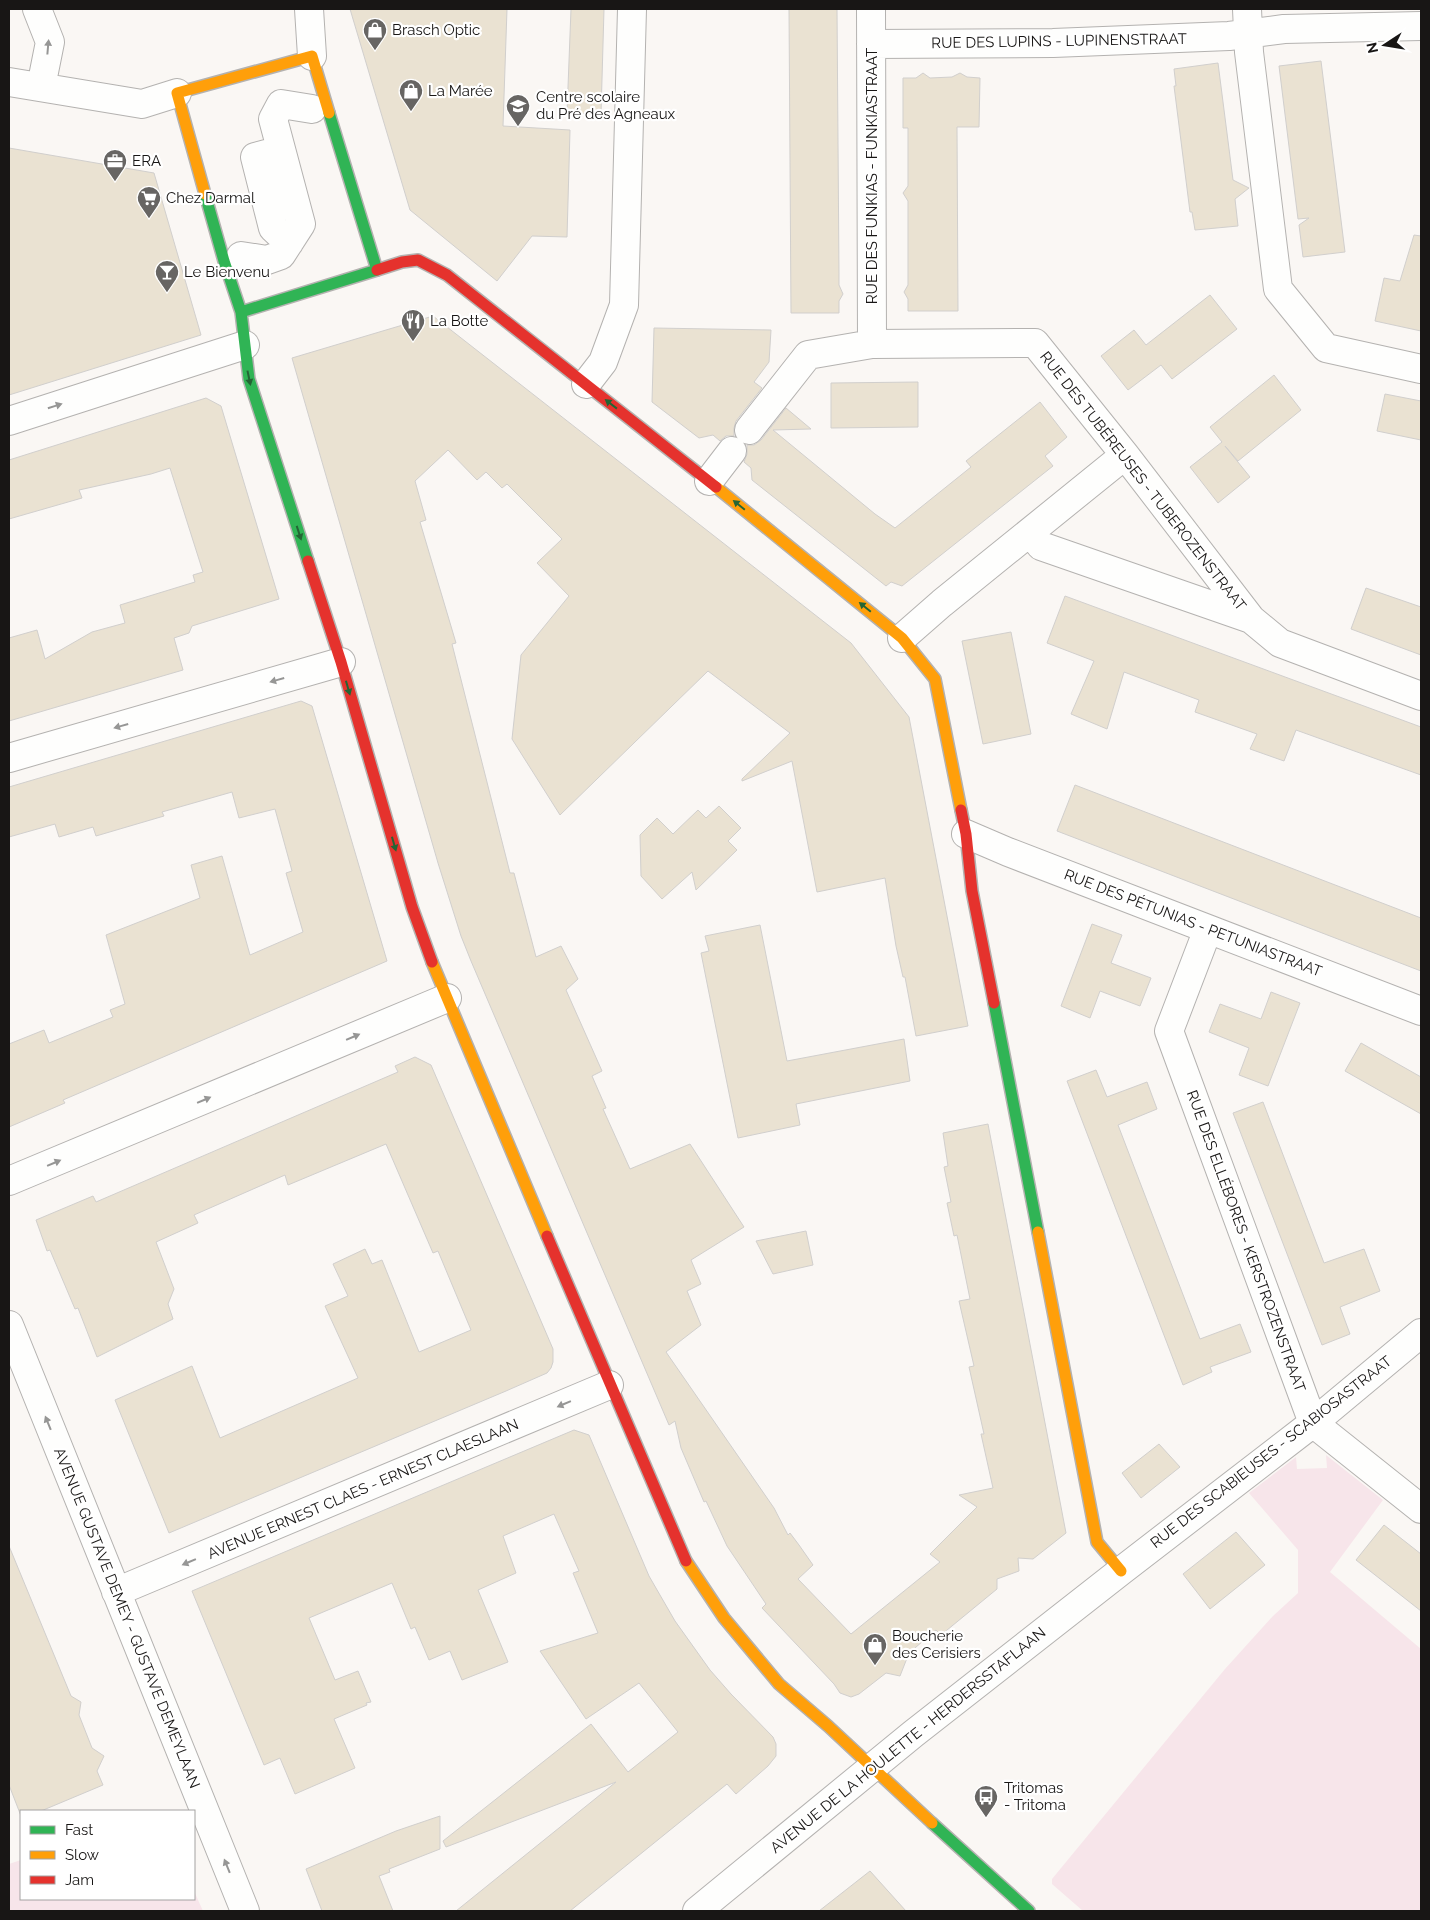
<svg xmlns="http://www.w3.org/2000/svg" width="1430" height="1920" viewBox="0 0 1430 1920" font-family="Raleway,sans-serif">
<rect width="100%" height="100%" fill="#faf7f4"/>
<path fill="#f7e5ea" d="M1326,1455L1383,1500L1330,1572L1421,1649V1911H1083L1052,1884V1879L1225,1669L1273,1616L1298,1593V1550L1249,1493L1296,1457L1297,1469L1327,1468Z
M21,1860V1899H194V1891L203,1911H9V1864Z"/>
<path fill="#eae2d2" stroke="#d1cfcd" d="M350,9H507L503,126L570,130L567,237L532,236L497,281L410,210Z
M571,9H604L601,114L567,113Z
M789,9H837L839,274V285L843,294L839,301V313H791Z
M1321,61L1345,252L1303,257L1299,225L1309,218L1298,219L1279,66Z
M1218,63L1233,180L1249,188L1235,199L1238,226L1195,230L1192,212H1190L1174,86H1176L1174,69Z
M923,73L930,78L952,77L960,73L967,77L980,78L979,127H957L958,311H908V299L904,292L908,285V201L903,193L908,186V128H903V78H916Z
M9,148L154,173L201,335L9,395Z
M1414,235L1421,236V331L1375,321L1384,278L1400,281Z
M1210,295L1237,329L1172,379L1161,365L1128,390L1101,356L1134,330L1146,345Z
M433,316L851,643L909,717L968,1026L916,1036L905,977H903L896,946L885,878L817,892L792,761L742,781V779L790,733L708,671L560,815L512,739L521,655L569,596L537,563L562,539L507,484L502,488L486,472L477,480L448,450L415,481L426,520L420,522L456,643L452,644L510,873H514L536,957L561,946L578,979L566,990L602,1071L592,1076L606,1108L603,1109L630,1169L690,1144L744,1227L691,1260L701,1284L687,1291L701,1325L666,1352L774,1508L788,1535L790,1533L799,1545L813,1565L798,1579L851,1634L940,1562L930,1554L977,1507L959,1495L993,1488L981,1434H984L969,1367L974,1366L959,1301L970,1299L957,1235L954,1236L947,1203L951,1202L944,1167L948,1166L943,1133L988,1124L1066,1533L1033,1559L1018,1558L1019,1571L997,1579V1589L941,1635L936,1630L909,1653L900,1676L886,1673L859,1694L851,1697L840,1693L834,1684L762,1608L766,1604L727,1546L706,1501L704,1502L681,1448L675,1421L669,1425L471,961L461,936L438,863L292,358Z
M654,328L771,330L769,362L754,382L762,388L736,421L734,428V436H726L720,441L713,435L699,438L652,402Z
M1274,375L1301,410L1238,461L1225,446L1250,477L1218,503L1190,467L1222,442L1210,427Z
M918,382V427L831,428V383Z
M1385,394L1421,401V440L1377,431Z
M206,398L221,406L279,599L192,626L189,633L174,638L183,670L9,721V638L37,630L45,659L92,632L125,623L120,605L195,582L193,575L203,572L170,468L151,474L79,490L82,498L9,519V460Z
M1040,402L1067,437L1045,456L1053,466L902,586L891,582L886,586L752,480L751,468L744,462L747,454V445H754L761,440L786,408L811,429L773,430L875,514L895,528L971,467L966,461Z
M1366,588L1421,607V655L1351,629Z
M1065,596L1421,727V775L1296,730L1284,761L1250,749L1257,734L1195,712L1199,700L1124,672L1107,729L1071,714L1094,661L1047,643Z
M1011,632L1031,734L983,744L962,641Z
M301,701L312,706L387,961L63,1100L65,1103L9,1127V1044L44,1030L49,1043L113,1017L110,1010L125,1004L106,935L200,898L191,865L222,856L250,955L303,932L286,873L292,871L275,809L239,818L232,792L162,812L164,816L96,836L93,827L59,837L55,824L9,837V787Z
M1075,785L1421,918V971L1057,831Z
M719,806L741,828L728,841L737,850L696,890L692,872L662,899L641,876L640,835L657,818L673,834L698,810L706,818Z
M1092,924L1122,935L1111,963L1151,978L1140,1006L1100,991L1090,1018L1061,1006Z
M760,925L787,1061L904,1039L910,1081L796,1104L800,1125L738,1138L701,953L709,951L705,936Z
M1271,992L1300,1003L1268,1086L1239,1075L1249,1048L1209,1032L1220,1004L1261,1019Z
M1361,1043L1421,1077V1114L1345,1071Z
M415,1057L431,1065L553,1349V1362L551,1368L547,1373L506,1391L169,1533L115,1400L192,1366L220,1438L358,1378L325,1306L348,1296L333,1264L365,1249L372,1264L382,1260L419,1352L471,1330L438,1251L433,1253L386,1144L288,1185L285,1175L194,1215L198,1223L156,1242L174,1289L168,1304L173,1319L97,1357L78,1308L75,1309L50,1250L47,1251L36,1220L93,1196L96,1202L398,1072L395,1066Z
M1096,1070L1107,1097L1147,1082L1157,1109L1118,1125L1200,1339L1240,1324L1251,1352L1210,1367L1212,1372L1183,1385L1067,1081Z
M1263,1102L1324,1263L1364,1249L1380,1291L1340,1307L1350,1334L1322,1345L1233,1113Z
M806,1231L813,1265L773,1274L756,1241Z
M574,1430L589,1435L649,1576L675,1621L710,1670L731,1694L773,1737L776,1744V1756L768,1766L736,1794L727,1784L570,1911H456L616,1782L446,1847L443,1841L591,1724L628,1772L678,1732L639,1683L586,1719L540,1651L598,1633L573,1573L579,1571L554,1514L503,1536L516,1573L478,1590L508,1662L462,1680L450,1651L429,1660L415,1627L411,1629L392,1583L309,1618L335,1680L358,1671L371,1702L366,1703L367,1705L334,1719L355,1768L295,1794L280,1758L264,1765L192,1591Z
M1159,1444L1180,1467L1141,1498L1122,1473Z
M1384,1525L1421,1554V1611L1356,1560Z
M1236,1532L1265,1565L1210,1609L1183,1574Z
M9,1546L71,1696L81,1702L79,1715L92,1748L104,1756L97,1771L103,1785L41,1811H21V1816L9,1785Z
M440,1816V1849L389,1869L390,1872L379,1876L393,1911H322L306,1869L396,1831Z
M870,1871L906,1911H819Z"/>
<g fill="none" stroke-linecap="round" stroke-linejoin="round">
<g stroke="#b4b2b0" stroke-width="30">
<path id="street" d="M37,9L50,42L41,87
M309,9L312,56
M871,9L872,344
M1247,9L1249,52L1278,289L1326,348L1421,369
M871,44L1053,43L1229,36L1284,29L1421,26
M9,82L142,104L177,93
M281,150L255,157L273,228L289,243
M241,256L267,260L281,255L301,224L273,119L281,104L312,109
M586,384L603,362L624,305L632,9
M9,421L245,345
M749,430L808,355L872,344L1035,343L1125,455L1251,619
M709,481L732,451
M1030,532L1041,546L1251,619L1280,643L1421,696
M902,638L942,603L1125,455
M9,758L341,662
M966,834L1008,852L1421,1011
M1208,929L1169,1031L1313,1423L1421,1509
M9,1181L447,998
M9,1325L245,1911
M116,1592L609,1385
M697,1911L913,1734L1121,1571L1313,1423L1421,1333"/>
</g>
<g stroke="#b4b2b0" stroke-width="14">
<path id="fast" d="M205,194L224,261L241,312L249,379L308,561
M241,312L377,270L329,113
M994,1003L1038,1232
M932,1823L1029,1911"/>
</g>
<g stroke="#b4b2b0" stroke-width="14">
<path id="slow" d="M205,194L177,93L312,56L329,113
M716,487L902,638L935,679L961,810
M432,962L547,1236
M1038,1232L1097,1542L1121,1571
M686,1561L724,1618L779,1684L828,1726L932,1823"/>
</g>
<g stroke="#b4b2b0" stroke-width="14">
<path id="jam" d="M377,270L402,262L418,260L447,275L716,487
M308,561L341,662L412,907L432,962
M961,810L966,834L972,891L994,1003
M547,1236L686,1561"/>
</g>
<use href="#street" stroke="#fefefd" stroke-width="28"/>
<use href="#fast" stroke="#30b455" stroke-width="11"/>
<use href="#slow" stroke="#ff9f0a" stroke-width="11"/>
<use href="#jam" stroke="#e5322d" stroke-width="11"/>
</g>
<defs><path id="oneway-solid" d="M-6-.8H1V-3.2L6.5 0L1 3.2V.8H-6Z" transform="scale(1.25)"/></defs>
<g fill="#969695">
<use href="#oneway-solid" transform="translate(48 47) rotate(-85)"/>
<use href="#oneway-solid" transform="translate(55 406) rotate(-18)"/>
<use href="#oneway-solid" transform="translate(277 680) rotate(164)"/>
<use href="#oneway-solid" transform="translate(121 726) rotate(164)"/>
<use href="#oneway-solid" transform="translate(353 1037) rotate(-23)"/>
<use href="#oneway-solid" transform="translate(204 1100) rotate(-23)"/>
<use href="#oneway-solid" transform="translate(54 1163) rotate(-23)"/>
<use href="#oneway-solid" transform="translate(564 1404) rotate(157)"/>
<use href="#oneway-solid" transform="translate(48 1423) rotate(-112)"/>
<use href="#oneway-solid" transform="translate(189 1562) rotate(157)"/>
<use href="#oneway-solid" transform="translate(227 1866) rotate(-112)"/>
</g>
<g fill="#246535">
<use href="#oneway-solid" transform="translate(249 378) rotate(78)"/>
<use href="#oneway-solid" transform="translate(611 404) rotate(-142)"/>
<use href="#oneway-solid" transform="translate(739 505) rotate(-141)"/>
<use href="#oneway-solid" transform="translate(299 533) rotate(72)"/>
<use href="#oneway-solid" transform="translate(865 607) rotate(-141)"/>
<use href="#oneway-solid" transform="translate(348 688) rotate(74)"/>
<use href="#oneway-solid" transform="translate(394 844) rotate(74)"/>
</g>
<defs>
<g id="shop-pin" transform="scale(1.25)"><path d="M0 17L-7.5 6A9.5 9.5 0 1 1 7.5 6Z" fill="#676563" stroke="#fff"/><path d="M-5-2.5h2.3a2.7 3.5 0 0 1 5.4 0H5L5.5 6h-11ZM-1.5-2.5h3a1.5 2.3 0 0 0-3 0Z" fill="#fff"/></g>
<g id="school-pin" transform="scale(1.25)"><path d="M0 17L-7.5 6A9.5 9.5 0 1 1 7.5 6Z" fill="#676563" stroke="#fff"/><path d="M0-5L7-2L0 1L-7-2ZM-4 1L0 2.5L4 1V4Q0 6-4 4Z" fill="#fff"/></g>
<g id="office-pin" transform="scale(1.25)"><path d="M0 17L-7.5 6A9.5 9.5 0 1 1 7.5 6Z" fill="#676563" stroke="#fff"/><path d="M-6-3h4V-5.5h4V-3h4V5H-6ZM-1-4.5V-3h2v-1.5ZM-6 0V1H6V0Z" fill="#fff"/></g>
<g id="supermarket-pin" transform="scale(1.25)"><path d="M0 17L-7.5 6A9.5 9.5 0 1 1 7.5 6Z" fill="#676563" stroke="#fff"/><path d="M-6-5.5h2.5l.6 2H6L4.5 2H-2.5L-4.4-4H-6ZM-1.5 3.2a1.3 1.3 0 1 0 .1 0ZM3 3.2a1.3 1.3 0 1 0 .1 0Z" fill="#fff"/></g>
<g id="bar-pin" transform="scale(1.25)"><path d="M0 17L-7.5 6A9.5 9.5 0 1 1 7.5 6Z" fill="#676563" stroke="#fff"/><path d="M-6-5H6L.8 .8V4.5H3.5V6h-7V4.5H-.8V.8Z" fill="#fff"/></g>
<g id="restaurant-pin" transform="scale(1.25)"><path d="M0 17L-7.5 6A9.5 9.5 0 1 1 7.5 6Z" fill="#676563" stroke="#fff"/><path d="M-5-6h1v4h1v-4h1v4h1v-4h1v5L-1.5 .5V6h-2V.5L-5-1ZM5-6V6H3V1.5H1.5Q1.5-4 5-6Z" fill="#fff"/></g>
<g id="bus-pin" transform="scale(1.25)"><path d="M0 17L-7.5 6A9.5 9.5 0 1 1 7.5 6Z" fill="#676563" stroke="#fff"/><path d="M-5-6H5V4H4V6H2V4H-2V6H-4V4H-5ZM-3.5-4V0h7V-4ZM-3.5 1.2v1.5H-2V1.2ZM2 1.2v1.5H3.5V1.2Z" fill="#fff"/></g>
</defs>
<g fill-rule="evenodd">
<use href="#shop-pin" x="375" y="30"/>
<use href="#shop-pin" x="411" y="91"/>
<use href="#school-pin" x="518" y="106"/>
<use href="#office-pin" x="115" y="161"/>
<use href="#supermarket-pin" x="149" y="198"/>
<use href="#bar-pin" x="167" y="272"/>
<use href="#restaurant-pin" x="413" y="321"/>
<use href="#shop-pin" x="875" y="1645"/>
<use href="#bus-pin" x="986" y="1797"/>
</g>
<g text-anchor="middle" stroke-width="4.5" stroke-linejoin="round" paint-order="stroke">
<g font-size="15" fill="#181615" stroke="#fff" text-anchor="start">
<text x="392" y="35">Brasch Optic</text>
<text x="428" y="96">La Marée</text>
<text x="536" y="102">Centre scolaire<tspan x="536" dy="17">du Pré des Agneaux</tspan></text>
<text x="132" y="166">ERA</text>
<text x="166" y="203">Chez Darmal</text>
<text x="184" y="277">Le Bienvenu</text>
<text x="430" y="326">La Botte</text>
<text x="892" y="1641">Boucherie<tspan x="892" dy="17">des Cerisiers</tspan></text>
<text x="1004" y="1793">Tritomas<tspan x="1004" dy="17">- Tritoma</tspan></text>
</g>
<g font-size="15" fill="#181615" stroke="#fff">
<text transform="translate(1059 41) rotate(-1)" y="5">RUE DES LUPINS - LUPINENSTRAAT</text>
<text transform="translate(872 176) rotate(-90)" y="5">RUE DES FUNKIAS - FUNKIASTRAAT</text>
<text transform="translate(1143 481) rotate(52)" y="5">RUE DES TUBÉREUSES - TUBEROZENSTRAAT</text>
<text transform="translate(1193 923) rotate(21)" y="5">RUE DES PÉTUNIAS - PETUNIASTRAAT</text>
<text transform="translate(1246 1241) rotate(70)" y="5">RUE DES ELLÉBORES - KERSTROZENSTRAAT</text>
<text transform="translate(1271 1452) rotate(-38)" y="5">RUE DES SCABIEUSES - SCABIOSASTRAAT</text>
<text transform="translate(363 1489) rotate(-23)" y="5">AVENUE ERNEST CLAES - ERNEST CLAESLAAN</text>
<text transform="translate(127 1618) rotate(68)" y="5">AVENUE GUSTAVE DEMEY - GUSTAVE DEMEYLAAN</text>
<text transform="translate(908 1740) rotate(-39)" y="5">AVENUE DE LA HOULETTE - HERDERSSTAFLAAN</text>
</g>
</g>
<rect width="1430" height="1920" fill="none" stroke="#181615" stroke-width="20"/>
<rect x="20" y="1810" width="175" height="90" fill="#ffffff" stroke="#a3a2a1"/>
<rect x="30" y="1826" width="25" height="8" fill="#30b455" stroke="#a3a2a1"/>
<text x="65" y="1835" font-size="15" fill="#181615">Fast</text>
<rect x="30" y="1851" width="25" height="8" fill="#ff9f0a" stroke="#a3a2a1"/>
<text x="65" y="1860" font-size="15" fill="#181615">Slow</text>
<rect x="30" y="1876" width="25" height="8" fill="#e5322d" stroke="#a3a2a1"/>
<text x="65" y="1885" font-size="15" fill="#181615">Jam</text>
<g transform="translate(1385 45) rotate(258)" stroke="#ffffff" stroke-width="4" paint-order="stroke">
<path d="M0-4L9 19L0 12L-9 19Z" fill="#181615"/>
<text y="-8" font-size="14" font-weight="bold" text-anchor="middle" fill="#181615">N</text>
</g>
</svg>
